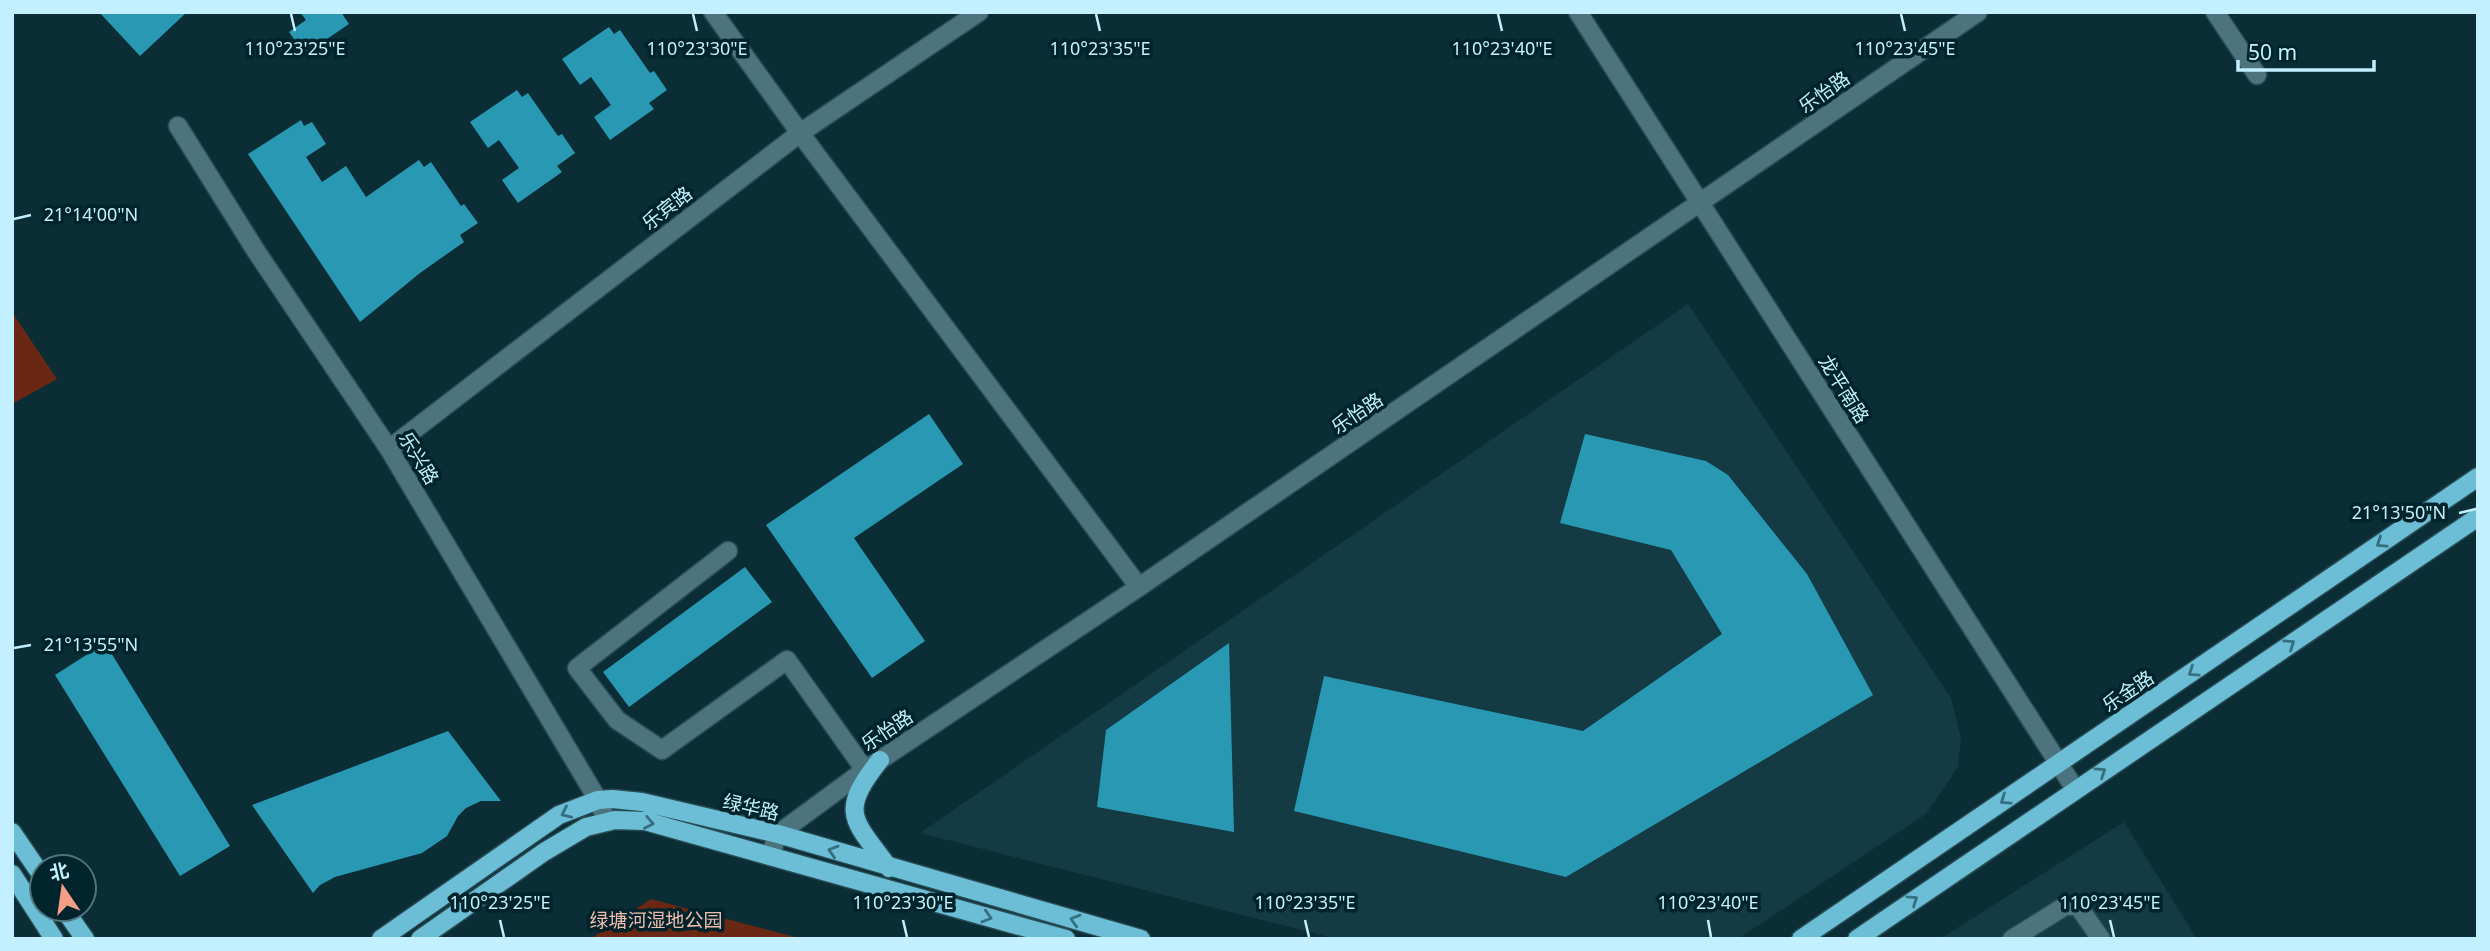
<svg xmlns="http://www.w3.org/2000/svg" width="2490" height="951" viewBox="0 0 2490 951" font-family="'Noto Sans','Noto Sans SC',sans-serif">
<rect width="100%" height="100%" fill="#0b2d35"/>
<path fill="#143a44" d="M1688,304L1951,698L1961,738L1958,767L1926,814L1738,939H1337L920,833Z
M2124,822L2197,939H1940Z"/>
<path fill="#692714" d="M12,312L57,379L12,404Z
M651,899L803,939H590Z"/>
<path fill="#2999b3" d="M99,12H187L140,56Z
M300,12H341L349,24L305,54L289,32L306,20Z
M609,27L614,34L620,30L650,73L654,71L667,90L649,103L654,109L610,140L594,117L611,105L591,77L580,85L562,59Z
M517,90L522,97L528,93L558,136L562,134L575,153L557,166L562,172L518,203L502,180L519,168L499,140L488,148L470,122Z
M301,120L304,126L312,122L326,144L306,157L322,182L346,166L366,197L419,160L424,167L431,162L461,206L464,204L478,223L460,235L464,242L420,273L360,322L248,154Z
M929,414L963,464L854,538L925,641L872,678L766,525Z
M1585,434L1706,461L1728,475L1807,574L1873,695L1566,877L1294,811L1324,676L1583,731L1722,634L1671,550L1560,523Z
M745,567L772,602L629,707L603,672Z
M105,643L230,846L180,876L55,675Z
M1229,643L1234,832L1097,807L1106,730Z
M448,731L501,801H481L466,808L458,816L447,836L422,853L335,877L320,885L313,893L252,805Z"/>
<g fill="none" stroke-linecap="round" stroke-linejoin="round">
<g stroke="#284c55" stroke-width="21">
<path id="minor" d="M713,12L800,133L1139,587
M1578,12L2075,789
M2215,12L2257,75
M178,126L256,251L389,449L598,800L607,822
M389,449L800,133L979,12
M728,551L577,668L617,720L662,750L787,660L865,770
M770,856L778,834L865,770L1139,587L1978,12
M2012,939L2065,906H2078L2101,939"/>
</g>
<g stroke="#284c55" stroke-width="21">
<path id="major" d="M880,760C838,813 853,819 889,868
M12,832L42,876
M12,874L54,939
M64,909L85,939
M381,939L559,815L598,800L612,799L642,802L778,834L1141,939
M420,939L544,852L586,827L615,820L645,821L1066,939
M1801,939L2478,477
M1857,939L2478,517"/>
</g>
<use href="#minor" stroke="#4d737e" stroke-width="18"/>
<use href="#major" stroke="#6bbed5" stroke-width="18"/>
</g>
<defs><path id="oneway-chevron" d="M-2-3.5L2.5 0L-2 3.5" fill="none" stroke-width="1.6" stroke-linecap="round" stroke-linejoin="round" transform="scale(1.75)"/></defs>
<g stroke="#367080">
<use href="#oneway-chevron" transform="translate(2381 543) rotate(146)"/>
<use href="#oneway-chevron" transform="translate(2290 644) rotate(-34)"/>
<use href="#oneway-chevron" transform="translate(2193 672) rotate(146)"/>
<use href="#oneway-chevron" transform="translate(2101 772) rotate(-34)"/>
<use href="#oneway-chevron" transform="translate(2005 800) rotate(146)"/>
<use href="#oneway-chevron" transform="translate(566 813) rotate(155)"/>
<use href="#oneway-chevron" transform="translate(649 823) rotate(11)"/>
<use href="#oneway-chevron" transform="translate(833 851) rotate(-163)"/>
<use href="#oneway-chevron" transform="translate(1913 900) rotate(-34)"/>
<use href="#oneway-chevron" transform="translate(987 917) rotate(16)"/>
<use href="#oneway-chevron" transform="translate(1075 920) rotate(-164)"/>
</g>
<path fill="none" stroke="#c2f0fe" stroke-width="2.5" d="M291,14L295,31M693,14L697,31M1096,14L1100,31M1498,14L1502,31M1901,14L1905,31M14,219L31,215M2459,513L2476,509M14,648L31,645M500,920L504,937M903,920L907,937M1305,920L1309,937M1708,920L1711,937M2110,920L2114,937"/>
<g text-anchor="middle" stroke-width="7" stroke-linejoin="round" paint-order="stroke">
<g font-size="19" fill="#c2f0fe" stroke="#01232b">
<text transform="translate(1824 92) rotate(-35)" y="7">乐怡路</text>
<text transform="translate(667 208) rotate(-38)" y="7">乐宾路</text>
<text transform="translate(1844 389) rotate(58)" y="7">龙平南路</text>
<text transform="translate(1357 413) rotate(-34)" y="7">乐怡路</text>
<text transform="translate(419 458) rotate(59)" y="7">乐兴路</text>
<text transform="translate(2128 691) rotate(-34)" y="7">乐金路</text>
<text transform="translate(887 730) rotate(-34)" y="7">乐怡路</text>
<text transform="translate(751 807) rotate(13)" y="7">绿华路</text>
</g>
<g font-size="19" fill="#efbcad" stroke="#01232b">
<text x="656" y="927">绿塘河湿地公园</text>
</g>
</g>
<g font-size="18" text-anchor="middle" fill="#c2f0fe" stroke="#01232b" stroke-width="7" stroke-linejoin="round" paint-order="stroke">
<text x="295" y="55">110°23'25"E</text>
<text x="697" y="55">110°23'30"E</text>
<text x="1100" y="55">110°23'35"E</text>
<text x="1502" y="55">110°23'40"E</text>
<text x="1905" y="55">110°23'45"E</text>
<text x="91" y="221">21°14'00"N</text>
<text x="2399" y="519">21°13'50"N</text>
<text x="91" y="651">21°13'55"N</text>
<text x="500" y="909">110°23'25"E</text>
<text x="903" y="909">110°23'30"E</text>
<text x="1305" y="909">110°23'35"E</text>
<text x="1708" y="909">110°23'40"E</text>
<text x="2110" y="909">110°23'45"E</text>
</g>
<rect width="2490" height="951" fill="none" stroke="#c2f0fe" stroke-width="28"/>
<g transform="translate(63 888) rotate(347)"><circle r="33" fill="#01232b" stroke="#4e757f" stroke-width="2"/>
<path d="M0-5L12 26L0 18L-12 26Z" fill="#f39f86"/>
<text y="-10" font-size="19" font-weight="bold" text-anchor="middle" fill="#c2f0fe">北</text>
</g>
<path d="M2238 60v10h136v-10" fill="none" stroke="#c2f0fe" stroke-width="3.5"/>
<text x="2248" y="60" font-size="21" fill="#c2f0fe" stroke="#01232b" stroke-width="5" paint-order="stroke">50 m</text>
</svg>
